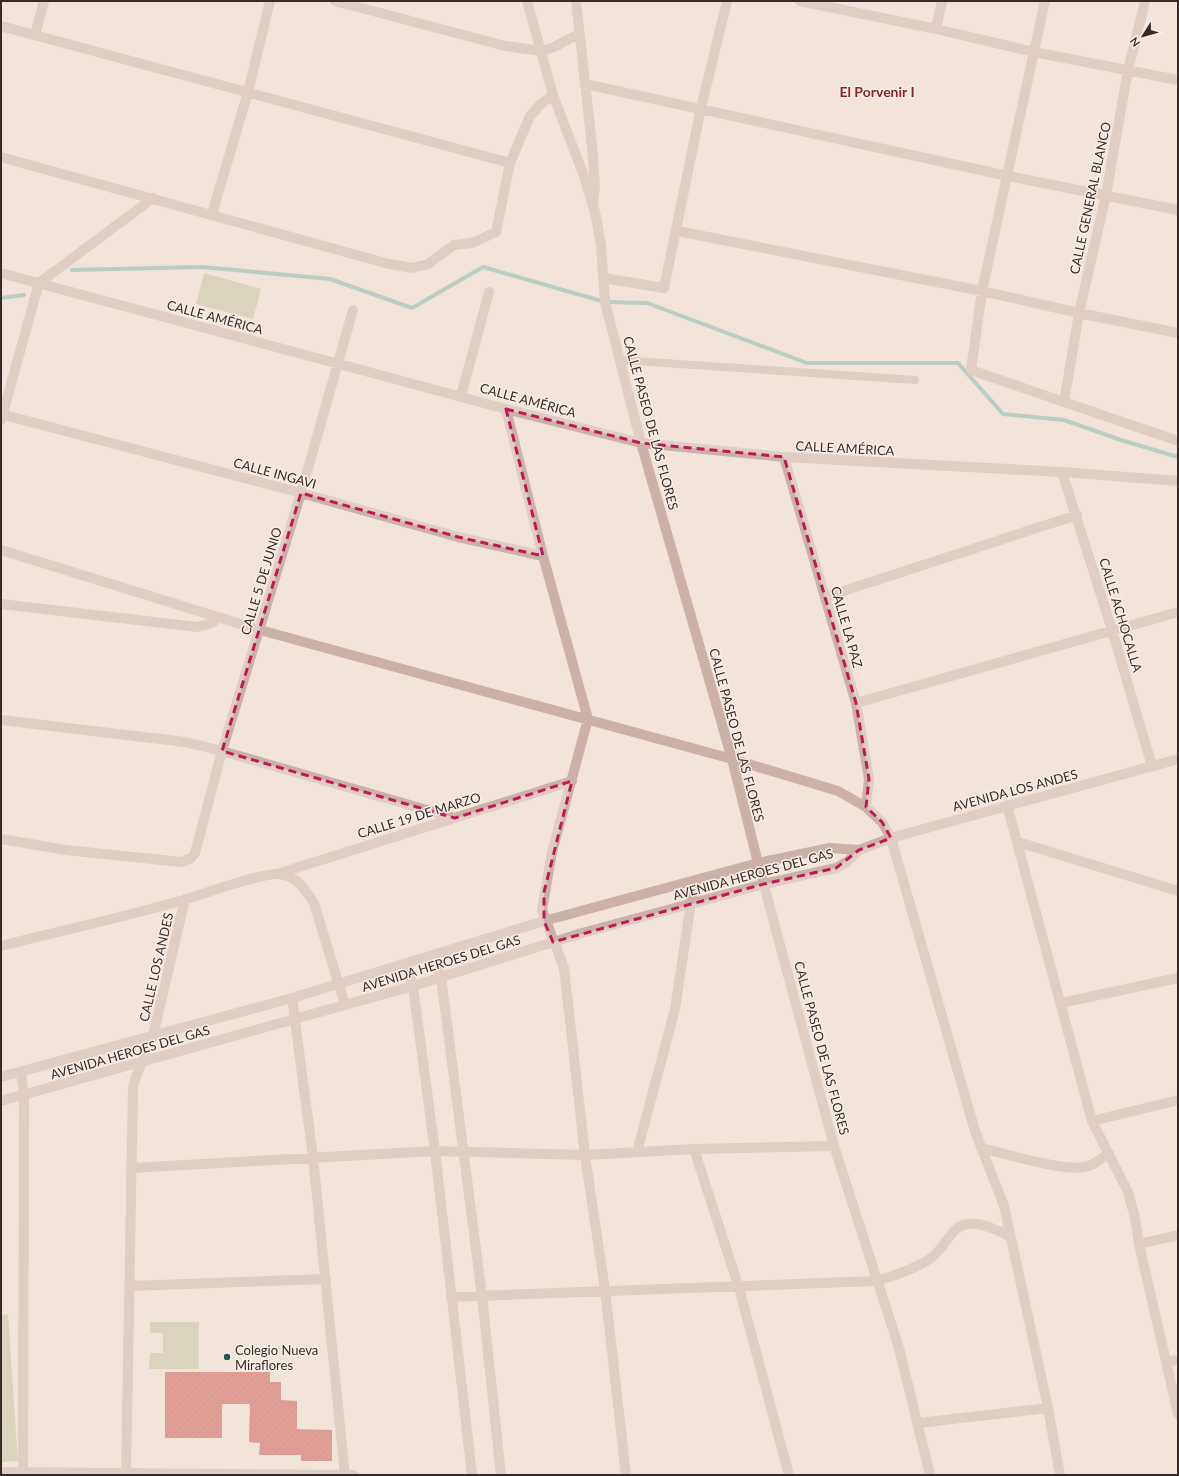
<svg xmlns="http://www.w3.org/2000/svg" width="1179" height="1476" viewBox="0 0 1179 1476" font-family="Lato,sans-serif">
<defs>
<pattern id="building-hatch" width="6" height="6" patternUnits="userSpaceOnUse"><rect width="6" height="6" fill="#c94c43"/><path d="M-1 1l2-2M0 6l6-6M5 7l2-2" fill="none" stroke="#a43f38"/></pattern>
</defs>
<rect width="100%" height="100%" fill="#f3e4db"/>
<path fill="#bcc29b" d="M204,273L261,289L253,319L196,304Z
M8,1314L18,1461L1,1462V1315Z
M150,1322H199V1369H149L150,1353H163V1333H150Z"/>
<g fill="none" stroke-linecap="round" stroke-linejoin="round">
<path stroke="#79b1a9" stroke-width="4" d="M72,270L202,267L330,279L412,308L483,267L605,302L647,303L807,363H958L1003,414L1064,420L1121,440L1178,457
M1,298L24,295"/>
</g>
<path fill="url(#building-hatch)" d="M165,1372H270V1382H281V1400L297,1401V1429L332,1430V1461H301V1455H259L260,1443L249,1442L250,1404H222V1438H165Z"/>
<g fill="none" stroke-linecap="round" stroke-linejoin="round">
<path stroke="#cbb1a7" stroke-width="8" d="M620,360L915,380"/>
<path stroke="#cbb1a7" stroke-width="10" d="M335,1L505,46L541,51L552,48L579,34
M576,1L592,146L595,186L593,206
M800,1L936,29L1034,52L1178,80
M1045,1L982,291L971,370L1178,441
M1,26L510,163
M936,29L942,1
M35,35L44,1
M585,84L1008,176L1178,210
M1,157L389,264L412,268L428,264L454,245L472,243L496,232L510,163L530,116L541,104L553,95
M212,214L248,92L270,1
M677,231L982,291L1079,313L1178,333
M1,273L506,409L641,443L784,457L1062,472L1178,481
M603,278L664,288L701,108L727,1
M461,396L489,292
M1064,402L1079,313L1106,195L1128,70L1145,1
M506,409L543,556L588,719L552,852L542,910L564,968L585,1155L605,1290L626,1475
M1,414L301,493L458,537L543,556
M1,420L39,283L153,198
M784,457L856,703L869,779L866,807
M1062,472L1112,630L1152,766
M1,550L260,630L732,759L838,791L866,807L882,822L891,838L975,1131L1004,1206L1048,1408L1060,1475
M825,597L1077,515
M1,604L197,627L209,624L219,618
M856,703L1178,612
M1,720L185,742L222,751L455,818
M1007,805L1092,1121L1128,1192L1135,1218L1139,1244L1178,1414
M1,839L66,850L181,862L191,858L195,853L222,751L301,493L353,310
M1018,842L1178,891
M277,874L572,781
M1,946C63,930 125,917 187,899C207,893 262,872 280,874C297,877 306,890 314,903L345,1005
M433,956L441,977L482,1296L501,1475
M407,964L413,986L435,1151L472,1475
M292,998L313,1157L345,1475
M1061,1003L1178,978
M21,1073L24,1095L23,1472
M1092,1121L1178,1100
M981,1148C1008,1154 1059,1171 1085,1167C1094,1165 1101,1159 1109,1153
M694,1149L739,1288L789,1475
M637,1152L675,1009L694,882
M131,1168L435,1151L585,1155L694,1149L834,1146
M1139,1244L1178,1235
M129,1286L326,1279
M451,1297L877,1281C894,1275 916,1269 931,1258C941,1251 947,1238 955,1230C970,1216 996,1229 1010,1237
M1166,1362L1178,1360
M918,1423L1048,1408
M1,1472L353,1475
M126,1475L133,1087C137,1069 147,1054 153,1036L185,899"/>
<path stroke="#cbb1a7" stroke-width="10" d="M527,1L553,95L584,176L595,212L601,245L605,302L641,443L732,759L758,863L834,1146L899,1348L930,1475
M1,1077L292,998L544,921L758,863L830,848L859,850
M1,1101L413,986L582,933L764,884L836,868L847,862L859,850L891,838L1178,759"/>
</g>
<path d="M0 0H1179V1476H0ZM506,409L641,443L784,457L856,703L869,779L866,807L882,822L891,838L859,850L836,868L764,884L553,942L544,921V892L572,781L455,818L222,751L301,493L458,537L543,556Z" fill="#f3e4db" fill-opacity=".55" fill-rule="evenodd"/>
<path fill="none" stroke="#c2185b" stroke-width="3" stroke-dasharray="8 5" stroke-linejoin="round" d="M506,409L641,443L784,457L856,703L869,779L866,807L882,822L891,838L859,850L836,868L764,884L553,942L544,921V892L572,781L455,818L222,751L301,493L458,537L543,556Z"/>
<circle fill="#1c5a53" stroke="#faefe8" stroke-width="1.5" cx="227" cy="1357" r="4"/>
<g text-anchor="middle" stroke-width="3" stroke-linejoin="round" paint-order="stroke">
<g font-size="13" fill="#372a28" stroke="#faefe8">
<text transform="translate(1090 198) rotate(-78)" y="5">CALLE GENERAL BLANCO</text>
<text transform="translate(215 317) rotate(15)" y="5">CALLE AMÉRICA</text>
<text transform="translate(528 400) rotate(15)" y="5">CALLE AMÉRICA</text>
<text transform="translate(651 423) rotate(75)" y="5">CALLE PASEO DE LAS FLORES</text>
<text transform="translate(845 448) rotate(3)" y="5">CALLE AMÉRICA</text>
<text transform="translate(275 473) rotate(15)" y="5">CALLE INGAVI</text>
<text transform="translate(261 581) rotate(-73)" y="5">CALLE 5 DE JUNIO</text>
<text transform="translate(1121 615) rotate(73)" y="5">CALLE ACHOCALLA</text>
<text transform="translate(847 627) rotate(74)" y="5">CALLE LA PAZ</text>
<text transform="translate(737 735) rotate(75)" y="5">CALLE PASEO DE LAS FLORES</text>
<text transform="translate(1015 790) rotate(-15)" y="5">AVENIDA LOS ANDES</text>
<text transform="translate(419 815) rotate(-17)" y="5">CALLE 19 DE MARZO</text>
<text transform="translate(753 874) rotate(-15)" y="5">AVENIDA HEROES DEL GAS</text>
<text transform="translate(441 963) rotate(-17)" y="5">AVENIDA HEROES DEL GAS</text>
<text transform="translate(156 967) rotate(-77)" y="5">CALLE LOS ANDES</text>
<text transform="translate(822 1048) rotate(75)" y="5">CALLE PASEO DE LAS FLORES</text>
<text transform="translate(130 1052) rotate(-16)" y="5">AVENIDA HEROES DEL GAS</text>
</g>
<g font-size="13" fill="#372a28" stroke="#faefe8" text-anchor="start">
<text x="235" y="1355">Colegio Nueva<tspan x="235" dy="15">Miraflores</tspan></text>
</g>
<g font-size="14" font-weight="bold" fill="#89251e" stroke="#faefe8">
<text x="877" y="97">El Porvenir I</text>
</g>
</g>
<rect width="1179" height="1476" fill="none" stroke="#372a28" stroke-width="4"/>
<g transform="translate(1143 36) rotate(233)" stroke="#faefe8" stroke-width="3" paint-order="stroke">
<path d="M0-3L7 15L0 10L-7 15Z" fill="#372a28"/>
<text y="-6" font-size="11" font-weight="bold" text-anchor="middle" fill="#372a28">N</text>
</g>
</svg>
